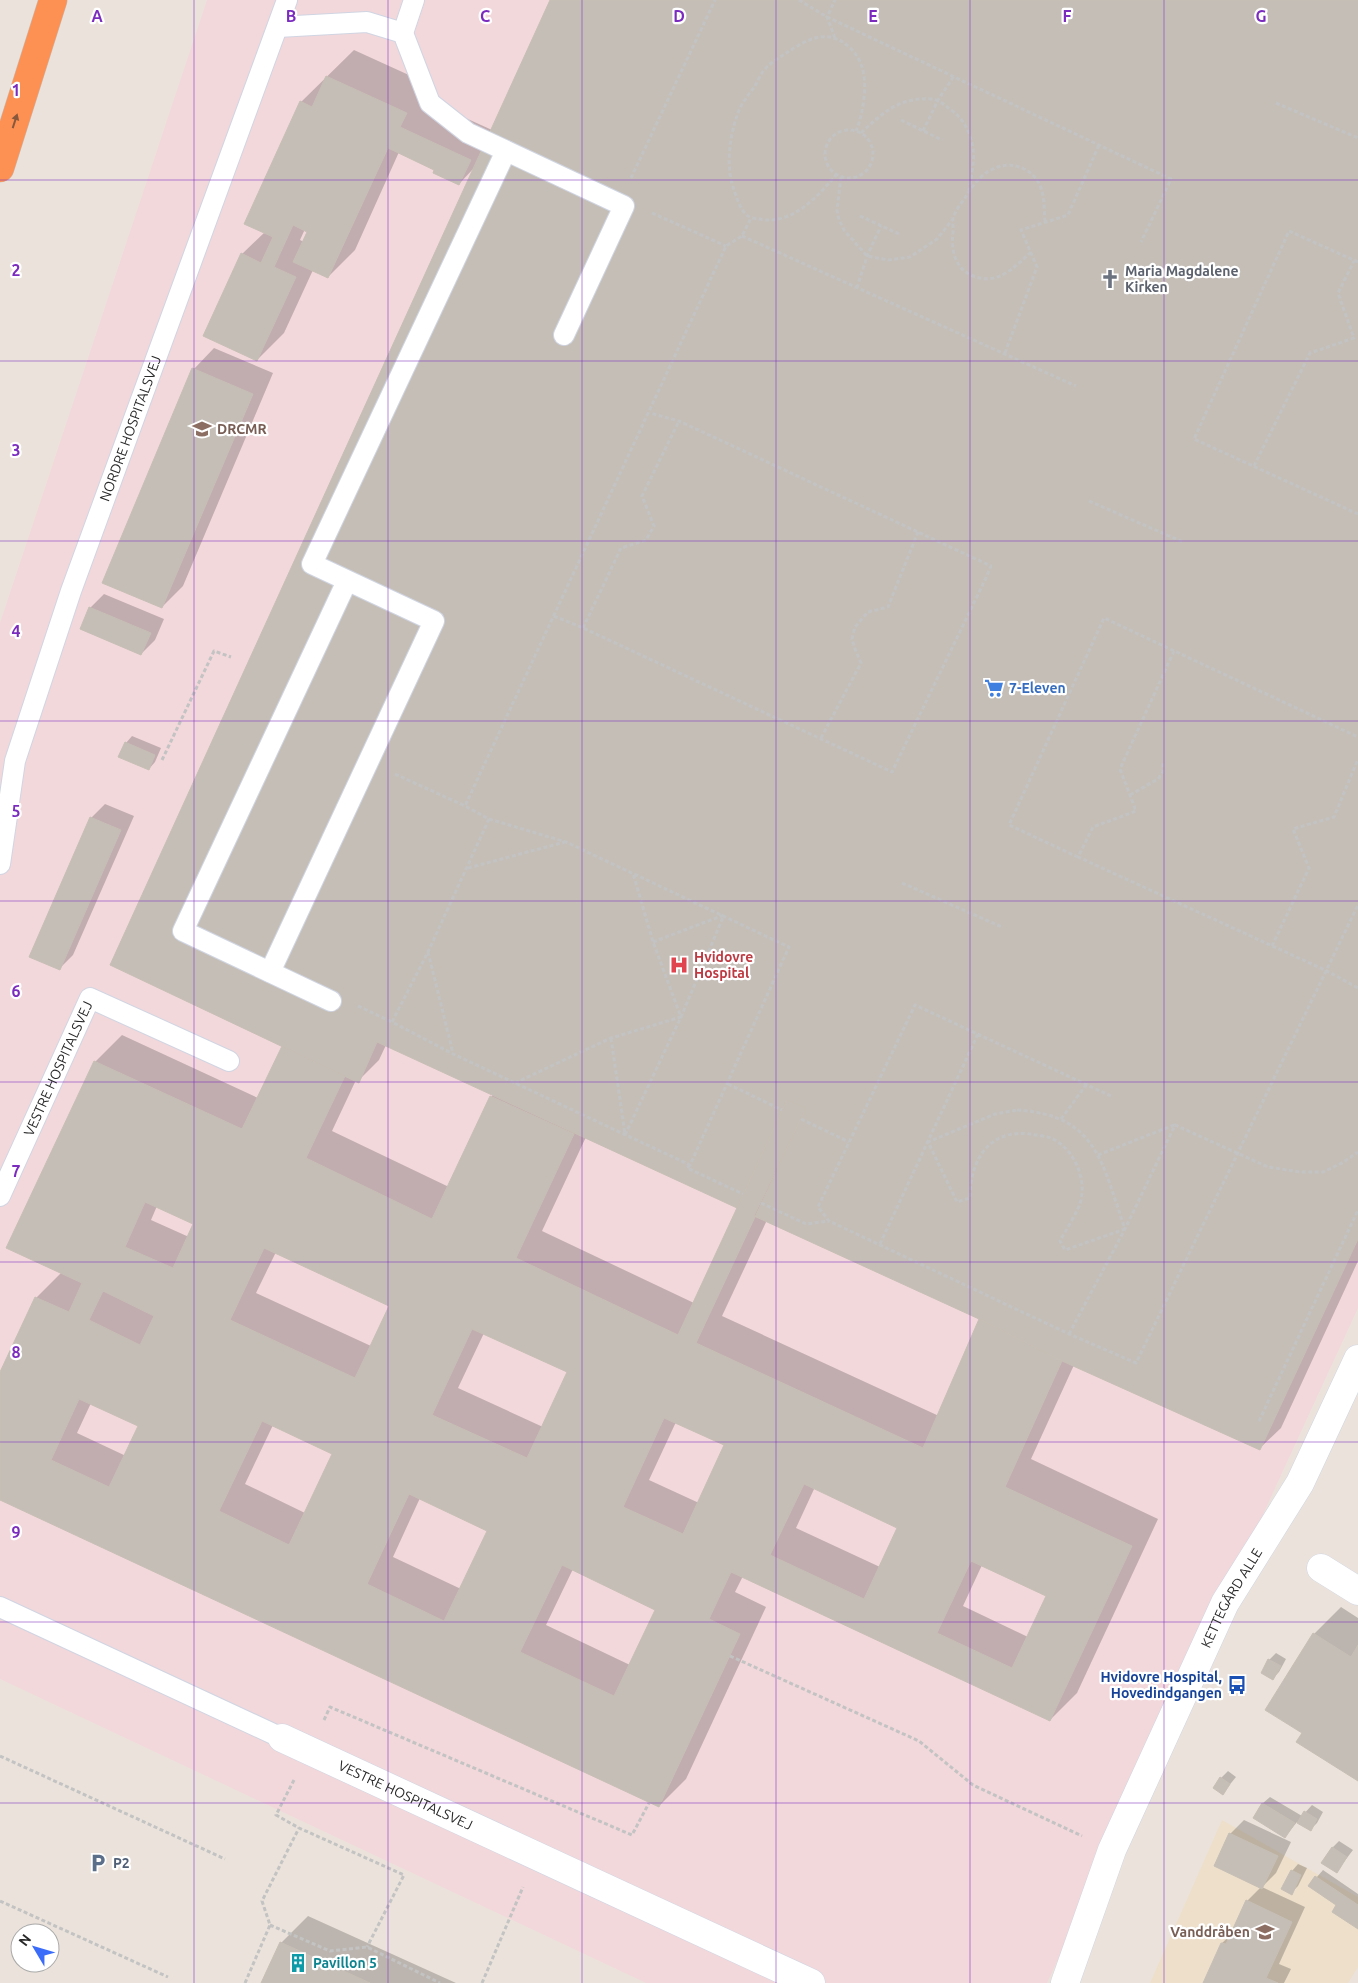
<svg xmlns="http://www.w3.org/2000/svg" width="1358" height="1983" viewBox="0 0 1358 1983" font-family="Ubuntu,sans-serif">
<rect width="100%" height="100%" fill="#ebe3db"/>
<path fill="#eddfca" d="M1222,1820L1358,1897V1967L1348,1983H1150Z"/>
<path fill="#f2d8db" d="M207,0H1358V1308L1047,1983H646L0,1679V623Z"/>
<path fill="#0003" fill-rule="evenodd" d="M551,0H1358V1261L1281,1428L1260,1448L1074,1365L1031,1459L1158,1519L1077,1693L1050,1720L743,1576L735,1592L766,1607L686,1779L659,1806L0,1498V1375L36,1298L61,1273L95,1062L122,1035L258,1098L283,1046L474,168L459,184L436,169L399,152L355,250L328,277L313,270L284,333L257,360L242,254L265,232L301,102L354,50L433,86L426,100L492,130ZM305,229L309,231L304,242L300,240ZM386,1045L493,1094L449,1187L332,1131L356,1080L358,1081L379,1060ZM586,1137L738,1207L694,1303L542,1231ZM157,1206L195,1223L189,1237L151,1220ZM767,1220L981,1318L939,1416L722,1316ZM276,1252L390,1305L371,1346L256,1293ZM484,1333L568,1372L543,1427L458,1388ZM91,1403L140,1426L126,1456L77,1433ZM676,1422L726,1445L699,1503L649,1480ZM273,1425L334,1454L305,1513L245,1484ZM815,1487L899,1527L880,1567L796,1528ZM420,1498L489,1530L461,1589L393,1557ZM982,1565L1047,1595L1028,1637L963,1606ZM573,1569L657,1609L630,1665L546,1625Z
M214,348L273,373L183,586L162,607L194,369Z
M104,594L164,619L155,640L141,654L81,629L90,608Z
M132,736L161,748L155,762L149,769L126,743Z
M105,804L134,816L73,955L59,969L91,818Z
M1341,1607L1358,1618V1780L1304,1732L1314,1634Z
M1276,1653L1286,1659L1279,1672L1273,1678L1269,1660Z
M1228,1771L1236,1777L1223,1793L1221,1778Z
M1270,1797L1302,1816L1312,1805L1323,1812L1317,1823L1310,1830L1297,1822L1285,1837L1255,1818L1263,1803Z
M1244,1820L1291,1842L1276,1873L1262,1887L1305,1907L1279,1964L1291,1969L1284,1983H1204L1222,1943L1233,1933L1247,1901L1261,1887L1230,1834Z
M1339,1841L1353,1850L1337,1871L1333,1847Z
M1298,1864L1307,1868L1298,1886L1291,1893L1292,1871Z
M1323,1870L1358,1894V1928L1338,1904L1310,1885Z
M308,1916L456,1983H263L281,1943Z"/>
<path fill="#c4beb7" stroke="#c7bfb5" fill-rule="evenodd" d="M550,0H1358V1239L1260,1450L1062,1361L979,1319L754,1216L806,1108L787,1100L737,1208L377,1042L359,1083L110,965Z
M326,76L407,113L400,127L471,160L459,185L433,173L434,170L388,148L328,278L293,262L307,232L293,225L274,267L296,277L257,361L203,336L241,253L261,263L273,237L244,224L300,101L312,107Z
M192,368L253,394L162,608L102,583Z
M89,607L151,633L141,655L80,629Z
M125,742L155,755L149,770L118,757Z
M90,817L121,830L60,970L29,957Z
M282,1046L345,1076L306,1158L432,1219L490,1096L574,1134L516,1258L678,1335L787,1100L806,1108L696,1343L923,1448L979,1319L1062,1361L1005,1487L1132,1546L1050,1721L731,1572L709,1619L740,1634L659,1807L0,1500V1372L35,1297L69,1312L82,1283L6,1248L94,1061L242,1129ZM145,1202L193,1224L173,1268L125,1247ZM264,1248L389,1306L355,1378L230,1320ZM103,1291L154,1316L140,1345L89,1320ZM472,1329L567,1372L527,1458L432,1415ZM79,1399L138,1426L109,1487L51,1460ZM664,1418L724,1445L683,1534L623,1507ZM262,1421L332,1454L289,1545L219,1511ZM804,1484L897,1528L864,1599L770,1555ZM409,1494L487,1531L444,1621L367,1584ZM971,1561L1046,1596L1012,1668L937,1633ZM562,1565L655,1610L614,1696L520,1652Z
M1313,1633L1351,1657L1358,1645V1781L1296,1742L1302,1733L1265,1710Z
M1268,1659L1281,1666L1273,1680L1261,1673Z
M1220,1777L1230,1784L1223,1795L1213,1788Z
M1262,1803L1295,1823L1285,1838L1253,1818Z
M1304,1811L1317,1819L1311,1831L1297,1823Z
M1229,1833L1278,1856L1262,1889L1214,1866Z
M1332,1847L1347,1857L1337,1873L1321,1863Z
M1291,1870L1301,1875L1292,1895L1281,1889Z
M1315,1876L1358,1905V1929L1332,1912L1336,1905L1308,1886Z
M1246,1900L1292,1922L1266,1978L1278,1983H1203L1221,1943L1226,1944Z
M280,1942L370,1983H261Z"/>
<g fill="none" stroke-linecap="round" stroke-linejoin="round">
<g stroke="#d0d5e2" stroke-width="22">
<g id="service">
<path d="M278,27L367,22L403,33L430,103L468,133L624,206L564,335"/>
<path d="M403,33L414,0"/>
<path id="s1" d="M0,864L15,761L71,591L287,0"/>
<path d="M270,972L434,621L312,564L506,151"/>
<path d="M331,1001L183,931L347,581"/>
<path id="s2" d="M0,1196L90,998L229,1061"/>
<path d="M0,1607L282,1738"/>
</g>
</g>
<g stroke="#d0d5e2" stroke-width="29">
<g id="minor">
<path d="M1321,1568L1358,1591"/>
<path id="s3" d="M282,1738L811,1983"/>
</g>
</g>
<g stroke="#d0d5e2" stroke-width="29">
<g id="tertiary">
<path id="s4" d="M1065,1983L1112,1850L1225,1603L1300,1483L1358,1359"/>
</g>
</g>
<g stroke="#c3c3c3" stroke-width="29">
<path id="motorway" d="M0,168L53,0"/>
</g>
<path stroke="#c3c3c3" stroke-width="3" stroke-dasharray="4 2.5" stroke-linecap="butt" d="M799,0L827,17L1171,179L1141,242
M835,38L827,17L835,0
M1276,103L1358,138
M901,120L942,140
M825 154a24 24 0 1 1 48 0a24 24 0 1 1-48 0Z
M923,131L938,100L954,76
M861,133C879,116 895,101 920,99C926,99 933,98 938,101C943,103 947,107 951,110C964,119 970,132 973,148C975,162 971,177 969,190
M837,174C818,196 792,226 759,219C756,219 751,218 748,216C741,211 738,201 735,193C725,168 729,134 740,108C744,100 750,93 755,86C758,81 760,74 765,69C770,63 779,58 786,53C796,47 807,39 820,37C839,34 857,50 862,67C868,85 863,114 856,131
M841,177L837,210L839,220L844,230L867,256L888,260L910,257L937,239L953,219
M631,178L715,0
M652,213L726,246
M860,216L899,234
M742,236L1076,386
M1031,252C1014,268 996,287 971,275C954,267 951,249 953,233C954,228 952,222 953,218C955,211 961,203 965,198C971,188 980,175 991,170C1010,159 1034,168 1041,188C1045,200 1044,211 1045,223
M1358,262L1289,231L1194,439L1358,514
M857,288L867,256L881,226
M1005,353L1037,267L1021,230L1068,215L1099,145
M1254,466L1310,353L1354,338L1338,293L1354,261
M1089,501L1183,542
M554,616L583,628L892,772L985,580L991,566L679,421L650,413
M583,628L621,548L646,540L654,526L642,496L679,421
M1174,651L1120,769L1136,811L1093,827L1078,857L1327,971L1358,988
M821,738L861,663L855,649L852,639L855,627L868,612L888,607L918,532
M162,760L214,651L231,657
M395,774L465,806
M1130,795L1158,779L1163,772V762
M489,819L428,952L392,1022L453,1054L690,1165L789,947L566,842L489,819L465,806L726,246L742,236L751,218
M1078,857L1009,825L1104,618L1358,737
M468,868L565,842
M902,883L1002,927
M653,942L724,915
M1272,946L1309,868L1293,829L1334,817L1358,759
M428,952L453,1053
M358,1006L392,1022
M611,1038L625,1134
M515,1083L611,1038L681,1017L653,942L633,873
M728,1084L782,1110
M1111,1096L915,1005L818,1207L829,1221L1069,1334L1136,1363L1358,905
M1017,1110C1098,1115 1102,1164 1125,1229L1065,1250L1060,1241C1065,1231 1080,1209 1081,1199C1086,1176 1073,1148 1051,1138C1047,1136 1040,1136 1036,1135C991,1126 970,1158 970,1198L957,1202L928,1142L995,1114Z
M801,1119L849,1142
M1061,1119L1086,1085
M625,1135L681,1017L724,915
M1098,1155L1174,1125
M690,1165L687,1168L743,1194
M761,1203L806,1224L829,1221
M880,1244L978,1034
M1069,1334L1125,1229L1175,1125L1268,1167L1300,1172H1323L1342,1163L1358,1152
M1259,1421L1358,1210
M730,1656L919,1741L973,1785L1082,1836
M324,1720L330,1707L632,1835L649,1803
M0,1756L225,1859
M294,1780L276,1815L299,1828L404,1875L367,1947
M0,1901L168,1977
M270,1925L330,1951L367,1947L440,1983
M245,1983L270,1925L262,1901L299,1828
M482,1983L523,1887"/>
<use href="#service" stroke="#fff" stroke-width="20"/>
<use href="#minor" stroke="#fff" stroke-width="28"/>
<use href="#tertiary" stroke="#fff" stroke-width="28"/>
<use href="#motorway" stroke="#fd9154" stroke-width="28"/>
</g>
<defs><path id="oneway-solid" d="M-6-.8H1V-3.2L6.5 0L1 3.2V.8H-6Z" transform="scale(1.25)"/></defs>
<use fill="#88583c" href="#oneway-solid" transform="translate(15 121) rotate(-72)"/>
<path fill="none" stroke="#7b2cbf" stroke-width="1" stroke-opacity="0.55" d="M194,0V1983M388,0V1983M582,0V1983M776,0V1983M970,0V1983M1164,0V1983M0,180H1358M0,361H1358M0,541H1358M0,721H1358M0,901H1358M0,1082H1358M0,1262H1358M0,1442H1358M0,1622H1358M0,1803H1358"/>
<defs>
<g id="church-bare" transform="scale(1.5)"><path d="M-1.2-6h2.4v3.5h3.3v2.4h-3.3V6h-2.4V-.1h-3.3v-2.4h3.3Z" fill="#6b7280" stroke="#fff" stroke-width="2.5" paint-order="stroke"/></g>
<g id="university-bare" transform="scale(1.5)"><path d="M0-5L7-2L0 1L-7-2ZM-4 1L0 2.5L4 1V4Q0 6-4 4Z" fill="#8d6e63" stroke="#fff" stroke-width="2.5" paint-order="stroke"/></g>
<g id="supermarket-bare" transform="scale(1.5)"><path d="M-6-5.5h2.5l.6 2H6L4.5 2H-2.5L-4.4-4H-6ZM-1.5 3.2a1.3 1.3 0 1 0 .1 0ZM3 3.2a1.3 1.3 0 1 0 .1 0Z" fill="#3f7fe0" stroke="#fff" stroke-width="2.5" paint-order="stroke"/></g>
<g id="hospital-bare" transform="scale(1.5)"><path d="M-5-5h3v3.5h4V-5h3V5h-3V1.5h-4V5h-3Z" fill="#e0444e" stroke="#fff" stroke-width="2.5" paint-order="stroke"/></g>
<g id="bus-bare" transform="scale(1.5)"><path d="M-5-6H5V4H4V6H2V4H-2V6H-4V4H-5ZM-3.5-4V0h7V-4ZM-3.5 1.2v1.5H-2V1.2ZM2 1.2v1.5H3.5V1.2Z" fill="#1a4fb4" stroke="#fff" stroke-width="2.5" paint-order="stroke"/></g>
<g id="parking-bare" transform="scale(1.5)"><path d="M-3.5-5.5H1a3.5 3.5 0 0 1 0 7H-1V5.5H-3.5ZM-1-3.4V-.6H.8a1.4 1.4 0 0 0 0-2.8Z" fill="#5c6f8a" stroke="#fff" stroke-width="2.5" paint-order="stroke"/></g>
<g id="school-bare" transform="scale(1.5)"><path d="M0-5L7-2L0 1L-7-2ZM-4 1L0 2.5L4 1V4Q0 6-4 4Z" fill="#8d6e63" stroke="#fff" stroke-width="2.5" paint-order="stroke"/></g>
<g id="building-bare" transform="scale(1.5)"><path d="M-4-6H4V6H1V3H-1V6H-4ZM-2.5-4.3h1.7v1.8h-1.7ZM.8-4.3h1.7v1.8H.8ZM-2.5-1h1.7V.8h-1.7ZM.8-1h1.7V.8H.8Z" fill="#0f9aa8" stroke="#fff" stroke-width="2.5" paint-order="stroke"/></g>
</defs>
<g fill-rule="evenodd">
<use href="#church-bare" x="1110" y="279"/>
<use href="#university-bare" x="202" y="429"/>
<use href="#supermarket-bare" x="994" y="688"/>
<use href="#hospital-bare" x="679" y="965"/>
<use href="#bus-bare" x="1237" y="1685"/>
<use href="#parking-bare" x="98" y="1863"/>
<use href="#school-bare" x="1265" y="1932"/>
<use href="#building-bare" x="298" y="1963"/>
</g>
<g text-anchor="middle" stroke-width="4.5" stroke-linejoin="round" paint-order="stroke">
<g font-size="14" font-weight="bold" fill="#5b616d" stroke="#fff" text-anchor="start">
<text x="1125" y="276">Maria Magdalene<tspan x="1125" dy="16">Kirken</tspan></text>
</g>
<g font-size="14" fill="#292929" stroke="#fff">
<text dy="5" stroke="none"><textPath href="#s1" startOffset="456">NORDRE HOSPITALSVEJ</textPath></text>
<text dy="5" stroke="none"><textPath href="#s2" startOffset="140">VESTRE HOSPITALSVEJ</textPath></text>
<text dy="5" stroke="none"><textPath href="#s4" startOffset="420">KETTEGÅRD ALLE</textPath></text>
<text dy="5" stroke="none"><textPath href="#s3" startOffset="136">VESTRE HOSPITALSVEJ</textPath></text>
</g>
<g font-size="14" font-weight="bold" fill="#785e54" stroke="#fff" text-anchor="start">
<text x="217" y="434">DRCMR</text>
<text x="1250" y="1937" text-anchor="end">Vanddråben</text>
</g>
<g font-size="14" font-weight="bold" fill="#366cbe" stroke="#fff" text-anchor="start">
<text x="1009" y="693">7-Eleven</text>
</g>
<g font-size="14" font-weight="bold" fill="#be3a42" stroke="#fff" text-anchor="start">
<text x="694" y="962">Hvidovre<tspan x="694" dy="16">Hospital</tspan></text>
</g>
<g font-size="14" font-weight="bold" fill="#164399" stroke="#fff" text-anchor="end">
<text x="1222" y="1682">Hvidovre Hospital,<tspan x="1222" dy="16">Hovedindgangen</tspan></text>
</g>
<g font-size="14" font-weight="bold" fill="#4e5e75" stroke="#fff" text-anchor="start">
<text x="113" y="1868">P2</text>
</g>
<g font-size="14" font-weight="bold" fill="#0d838f" stroke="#fff" text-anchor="start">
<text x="313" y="1968">Pavillon 5</text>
</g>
</g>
<g font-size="16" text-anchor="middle" font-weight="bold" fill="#7b2cbf" stroke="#fff" stroke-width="4.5" stroke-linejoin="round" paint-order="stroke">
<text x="97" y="22">A</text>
<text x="291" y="22">B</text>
<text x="485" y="22">C</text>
<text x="679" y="22">D</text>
<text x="873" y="22">E</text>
<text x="1067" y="22">F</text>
<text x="1261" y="22">G</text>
<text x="16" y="96">1</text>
<text x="16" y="276">2</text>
<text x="16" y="456">3</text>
<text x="16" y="637">4</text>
<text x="16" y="817">5</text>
<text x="16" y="997">6</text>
<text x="16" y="1177">7</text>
<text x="16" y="1358">8</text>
<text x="16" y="1538">9</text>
</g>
<g transform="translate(35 1948) rotate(308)"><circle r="24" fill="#ffffff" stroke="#a9a9a9"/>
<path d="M0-4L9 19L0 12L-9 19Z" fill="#3b6cf9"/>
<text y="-8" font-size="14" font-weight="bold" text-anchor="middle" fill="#292929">N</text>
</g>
</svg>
